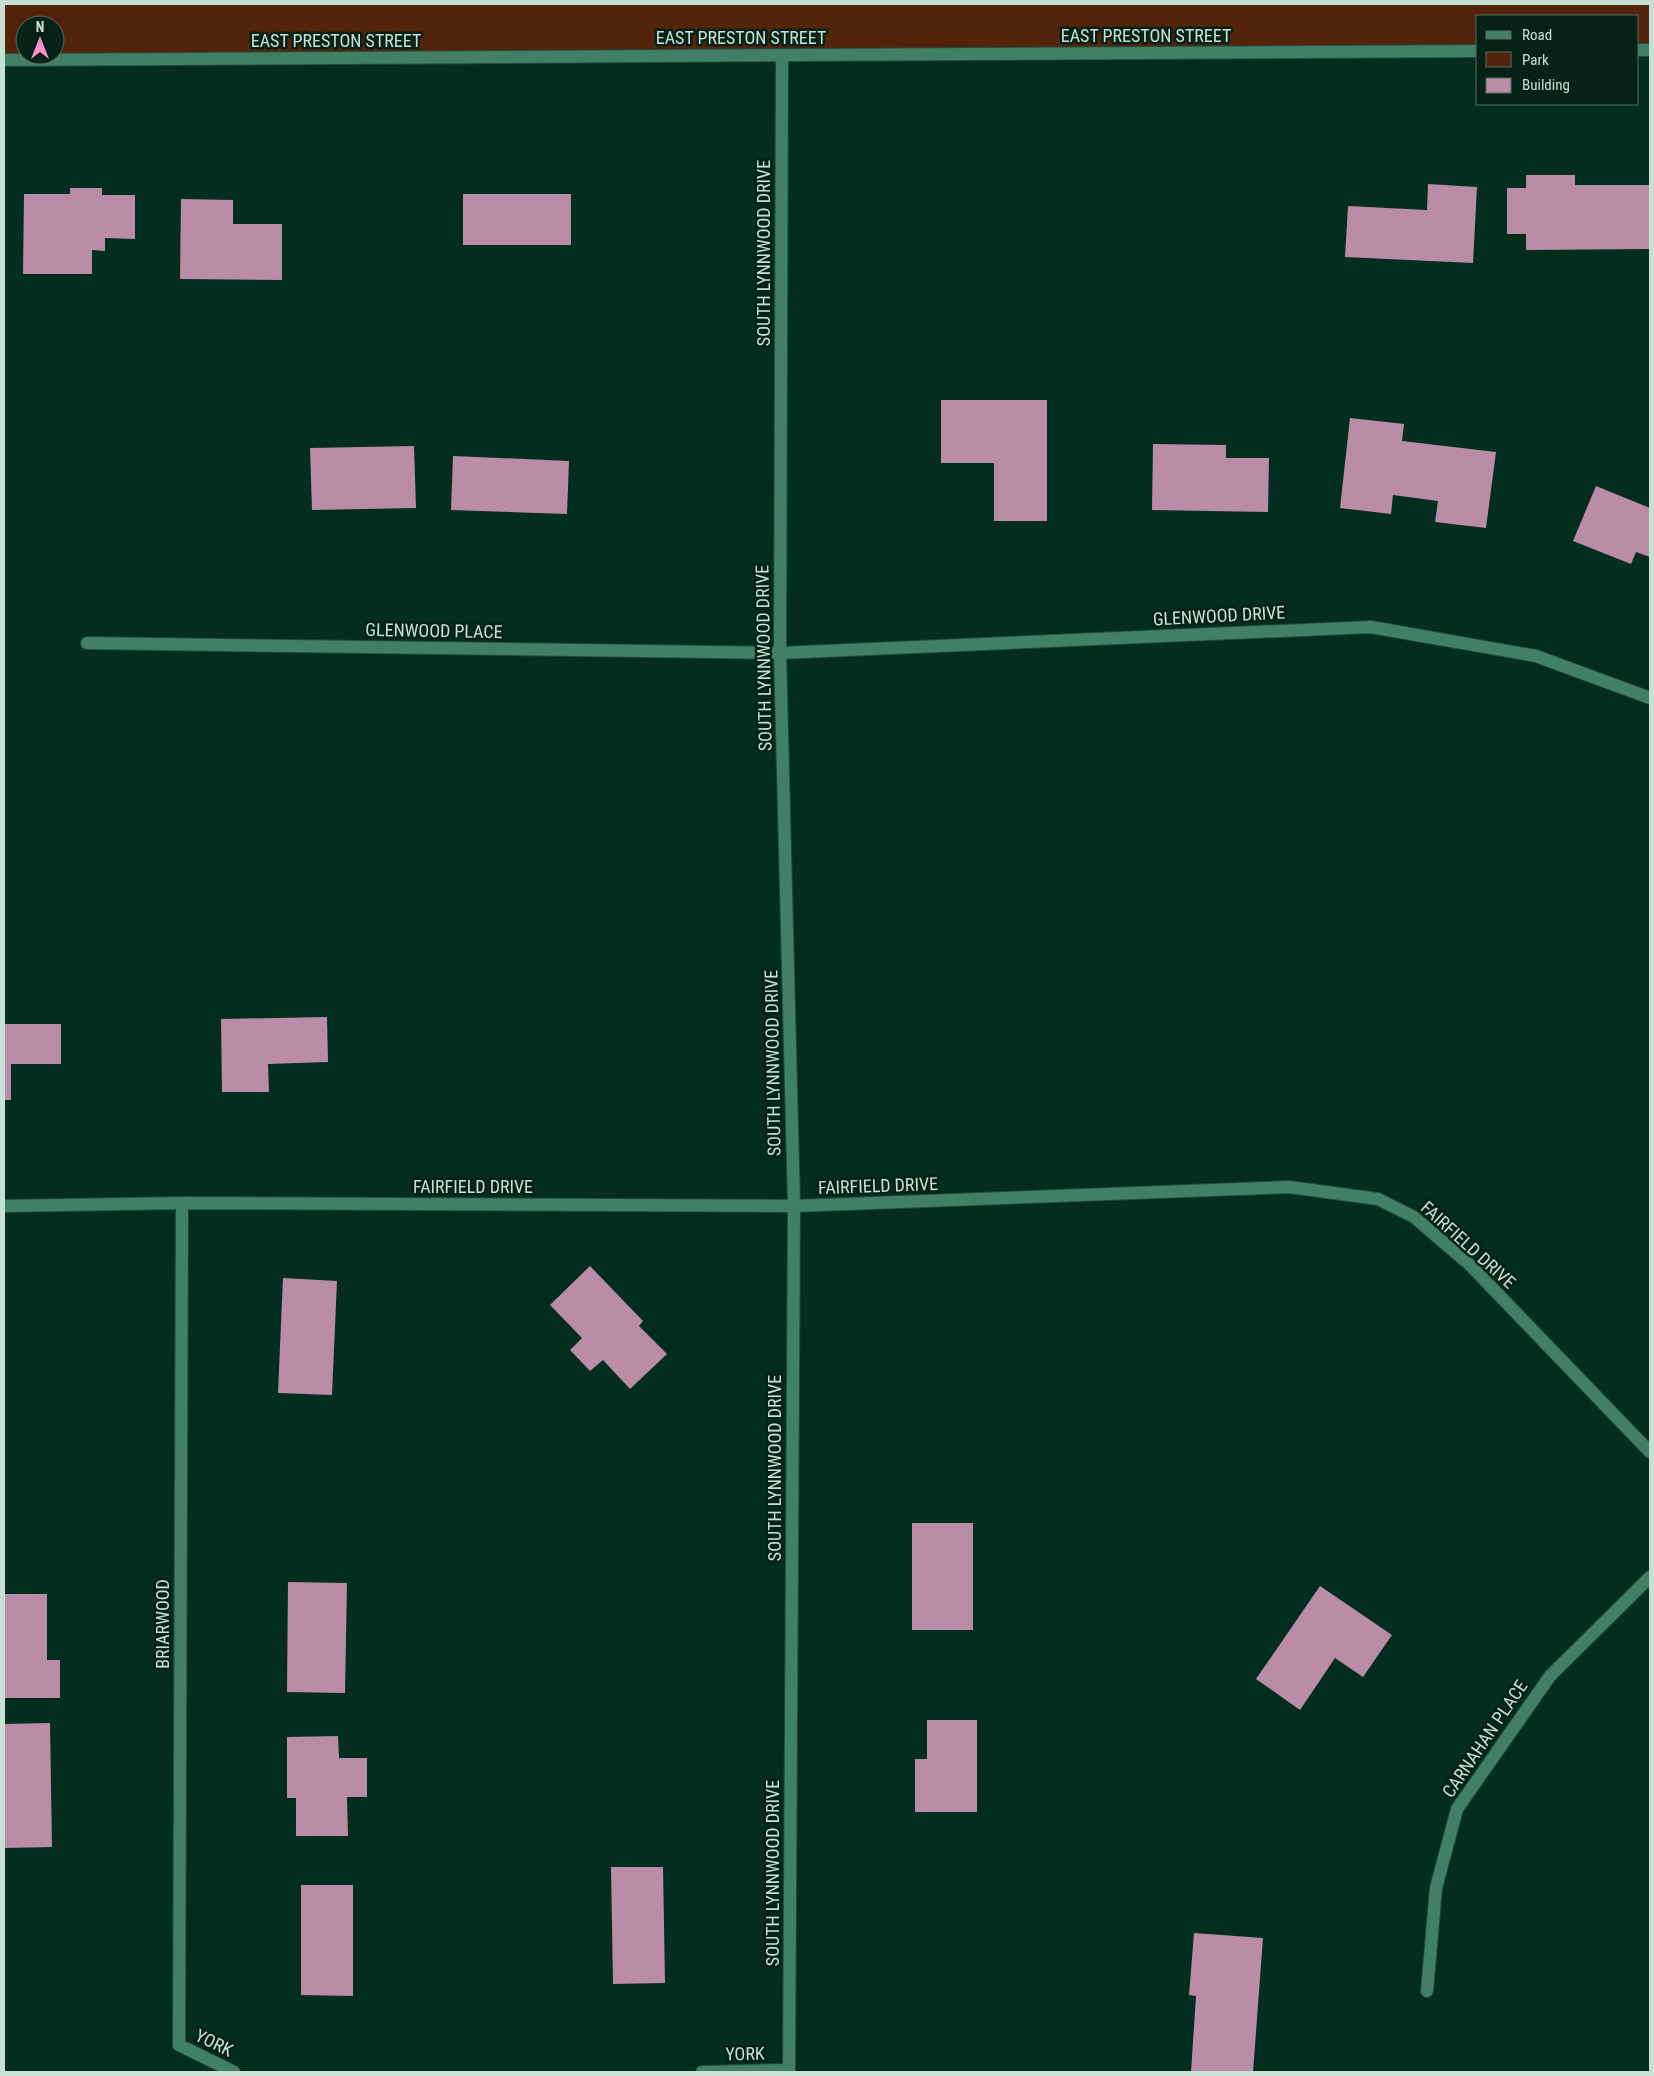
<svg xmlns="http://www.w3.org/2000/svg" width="1654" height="2076" viewBox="0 0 1654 2076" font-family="'Roboto Condensed',sans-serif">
<rect width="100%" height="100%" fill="#032e1f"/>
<path fill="#53230b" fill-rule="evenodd" d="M4,4H1650V50H1638V16H1478V51L4,60ZM25,25H55V55H25Z"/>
<path fill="#bb8ca6" d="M1526,175H1575V185H1650V249L1526,250V234H1507V188H1526Z
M1428,184L1477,187L1473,263L1345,257L1348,206L1427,210Z
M70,188H102V195H135V239L105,238V251L92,250V274H23L24,194H70Z
M463,194H571V245H463Z
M181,199L233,200V224H282V280L180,279Z
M941,400H1047V521H994V463H941Z
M1350,418L1404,424L1402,441L1496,452L1486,528L1435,522L1438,501L1393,495L1391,514L1340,508Z
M1153,444L1226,445V458H1269L1268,512L1152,510Z
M414,446L416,508L312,510L310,448Z
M453,456L569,461L567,514L451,510Z
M1596,486L1650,508V557L1636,552L1631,564L1573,541Z
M327,1017L328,1062L268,1064L269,1092H222L221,1019Z
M4,1024H61V1064H11V1100H4Z
M590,1266L643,1321L639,1326L667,1354L630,1389L603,1360L590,1371L570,1350L582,1338L550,1305Z
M283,1278L337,1281L332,1395L278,1393Z
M912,1523H973V1630H912Z
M288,1582L347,1583L345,1693L287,1692Z
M1320,1586L1392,1635L1363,1677L1335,1658L1300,1710L1256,1679Z
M4,1594H47V1660H60V1698H4Z
M927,1720H977V1812H915V1759H927Z
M50,1723L52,1847L5,1848L4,1724Z
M338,1736L339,1758H367V1797H347L348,1836H296V1798H287V1737Z
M611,1867H663L665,1983L613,1984Z
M301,1885H353V1996L301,1995Z
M1194,1933L1263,1938L1253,2072H1191L1196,1996L1189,1995Z"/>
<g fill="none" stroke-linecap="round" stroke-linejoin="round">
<g stroke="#224b3c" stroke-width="14">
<path id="minor" d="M1638,50H1650
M4,60L1478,51
M87,643L780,653L1371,627L1536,656L1650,698
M182,1203L179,2045L234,2072
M4,1206L182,1203L794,1206L1289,1187L1378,1199L1414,1217L1470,1265L1650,1452
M1427,1991L1436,1888L1457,1809L1550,1676L1650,1577
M702,2072L789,2070L794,1206L780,653L782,55"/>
</g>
<use href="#minor" stroke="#418066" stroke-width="12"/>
</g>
<g text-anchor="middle" stroke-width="5" stroke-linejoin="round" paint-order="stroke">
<g font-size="18" fill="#c6e1d4" stroke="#062217">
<text x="1146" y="42">EAST PRESTON STREET</text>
<text x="741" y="44">EAST PRESTON STREET</text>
<text x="336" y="47">EAST PRESTON STREET</text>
<text transform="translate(764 253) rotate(-90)" y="6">SOUTH LYNNWOOD DRIVE</text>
<text transform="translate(1219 616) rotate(-3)" y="6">GLENWOOD DRIVE</text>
<text transform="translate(434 631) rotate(1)" y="6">GLENWOOD PLACE</text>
<text transform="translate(764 658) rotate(-91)" y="6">SOUTH LYNNWOOD DRIVE</text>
<text transform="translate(773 1063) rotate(-91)" y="6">SOUTH LYNNWOOD DRIVE</text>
<text transform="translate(878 1186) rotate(-2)" y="6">FAIRFIELD DRIVE</text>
<text x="473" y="1193">FAIRFIELD DRIVE</text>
<text transform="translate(1468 1245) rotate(42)" y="6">FAIRFIELD DRIVE</text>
<text transform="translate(775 1468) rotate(-90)" y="6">SOUTH LYNNWOOD DRIVE</text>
<text transform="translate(163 1624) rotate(-90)" y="6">BRIARWOOD</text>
<text transform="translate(1485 1739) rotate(-56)" y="6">CARNAHAN PLACE</text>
<text transform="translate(773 1873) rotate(-90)" y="6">SOUTH LYNNWOOD DRIVE</text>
<text transform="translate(214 2043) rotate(26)" y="6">YORK</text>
<text transform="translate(745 2054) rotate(-1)" y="6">YORK</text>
</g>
</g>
<rect width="1654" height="2076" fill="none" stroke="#c6e1d4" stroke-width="10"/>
<rect x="1476" y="15" width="162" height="90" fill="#062217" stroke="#536e63"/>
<rect x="1486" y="31" width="25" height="8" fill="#418066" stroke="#536e63"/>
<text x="1522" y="40" font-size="15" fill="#c6e1d4">Road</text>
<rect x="1486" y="52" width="25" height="15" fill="#53230b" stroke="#536e63"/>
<text x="1522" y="65" font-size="15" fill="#c6e1d4">Park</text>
<rect x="1486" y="78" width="25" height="15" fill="#bb8ca6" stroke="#536e63"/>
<text x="1522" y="90" font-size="15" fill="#c6e1d4">Building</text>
<g transform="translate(40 40)"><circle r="24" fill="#062217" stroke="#536e63"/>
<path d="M0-4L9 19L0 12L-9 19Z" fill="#f790cd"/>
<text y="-8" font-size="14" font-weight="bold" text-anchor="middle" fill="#c6e1d4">N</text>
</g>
</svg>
